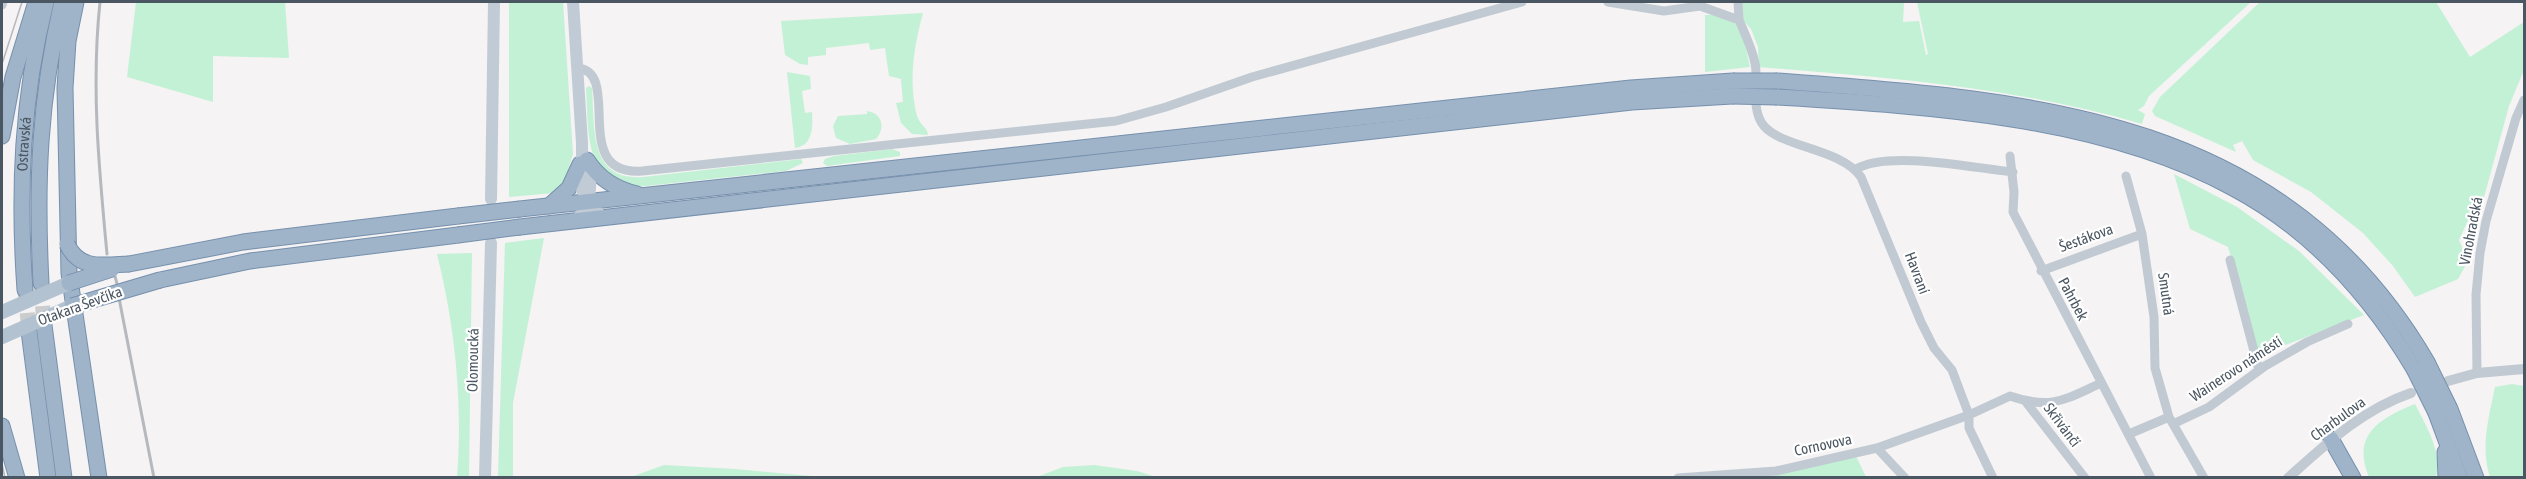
<svg xmlns="http://www.w3.org/2000/svg" width="2526" height="479" viewBox="0 0 2526 479" font-family="'Asap Condensed',sans-serif">
<rect width="100%" height="100%" fill="#f5f3f3"/>
<path fill="#c3f1d5" d="M136,2H285L289,58L213,56V102L127,77Z
M509,2H563L573,154L564,183L554,193L509,197Z
M1741,2H1904L1903,22L1919,21L1926,55L1928,54L1917,2H2251L2149,96L2144,106L2138,110L2145,114L2142,124C2016,87 1890,78 1759,67L1758,47L1751,29L1743,20Z
M2260,2H2436L2470,57L2524,22V70L2509,106L2475,230L2469,218L2459,240L2468,261L2458,279L2415,297L2393,266L2363,233L2311,192L2253,160L2242,141L2233,145L2236,152L2155,116L2152,111L2160,97Z
M923,13C914,46 908,82 917,116C919,124 928,128 928,135L912,134L901,123L896,103L903,102L901,79L889,76L885,48L870,50L869,43L826,48V55L808,57V65L800,64L785,55L781,21Z
M1705,15C1712,15 1723,15 1729,18C1743,26 1747,53 1750,67L1705,72Z
M787,72L810,76L811,89L802,91L805,113L812,112C813,127 813,146 795,148Z
M589,86L592,88C595,127 588,181 643,177L801,159L803,163L786,171L646,186C583,190 589,133 586,88Z
M867,111C882,113 886,128 876,139L850,144L836,138L833,126L838,116L867,114Z
M892,149L900,152V156L827,166L823,163L825,159L834,156Z
M2174,174L2237,207L2299,251L2364,315L2259,355L2228,247L2190,229Z
M544,238L513,403V477H498L505,243Z
M472,253L469,477H457C463,402 455,326 437,254Z
M2512,384L2524,386V477H2490C2480,448 2489,416 2495,387Z
M2415,404C2427,428 2442,451 2436,477H2369C2351,435 2380,418 2415,404Z
M1856,456L1866,477L1721,478Z
M664,465L735,469L823,477H631Z
M1094,465L1137,471L1156,477H1037L1063,467Z"/>
<g fill="none" stroke-linecap="round" stroke-linejoin="round">
<path stroke="#caccce" stroke-width="15" stroke-dasharray="15 8" stroke-linecap="butt" d="M41,283L44,325
M25,290L29,331"/>
<g stroke="#7690ad" stroke-width="17">
<g id="trunk">
<path d="M76,2L68,41L65,88L69,273L99,478"/>
<path d="M1777,81C2033,100 2283,115 2427,362"/>
<path d="M1777,97C1925,106 2101,116 2233,188C2310,229 2370,295 2414,369"/>
<path d="M2,136L13,77L36,2"/>
<path d="M587,160C599,179 615,189 637,194"/>
<path d="M549,206L569,188L580,164"/>
<path d="M520,209L1631,88L1733,81"/>
<path d="M520,227L1632,102L1732,96"/>
<path d="M129,264L243,242L458,216"/>
<path d="M160,280L250,261L458,235"/>
<path d="M41,283C36,182 39,100 62,2"/>
<path id="s1" d="M25,290C18,191 22,97 46,2"/>
<path d="M44,325L64,478"/>
<path d="M29,331L48,478"/>
<path d="M2450,409L2476,478"/>
<path d="M2436,413L2460,478"/>
<path d="M2,426L17,478"/>
<path d="M2331,439L2353,478"/>
<path d="M2445,452L2446,478"/>
</g>
</g>
<path stroke="#c1cad2" stroke-width="9" d="M1608,2L1664,11L1700,6L1739,20C1745,34 1752,48 1755,63C1759,82 1750,110 1764,126C1783,148 1840,148 1861,177L1921,322L1934,348L1952,370L1969,415V428L1993,478
M1738,2L1739,20
M2,5L3,2
M577,68C624,71 568,176 642,171L1116,121L1166,107L1252,77L1522,2
M2010,156L2014,192L2013,212L2151,478
M1856,169C1889,150 1973,168 2013,172
M2126,176L2142,234L2154,317L2155,368L2169,417L2204,478
M2230,260L2259,370
M2041,271L2142,234
M2477,373L2476,295L2480,253L2486,221L2516,118L2524,100
M2026,402L2085,478
M2173,424L2209,407L2265,366L2307,342L2348,324
M2129,434L2169,417
M1877,448L1905,478
M1678,478L1776,471L1877,448L1969,415L2010,396C2051,410 2064,400 2101,383"/>
<path stroke="#c1cad2" stroke-width="10" d="M2448,381L2477,373L2524,369
M2288,478C2325,445 2363,409 2411,393"/>
<path stroke="#c1cbd6" stroke-width="12" d="M573,2L582,143V190L592,208L603,217
M491,199L494,2
M576,221C592,202 592,185 588,161
M485,478L491,243"/>
<use href="#trunk" stroke="#9fb4c9" stroke-width="15"/>
<path stroke="#b5b8bd" stroke-width="1.5" d="M2,64L22,2
M2,464L5,478"/>
<path stroke="#b5b8bd" stroke-width="3" d="M100,2C91,87 99,169 107,254
M115,276L117,284
M119,298L154,478"/>
<g stroke="#7690ad" stroke-width="17" stroke-linecap="butt">
<path id="trunk-bridge" d="M1733,81H1777
M1732,96L1777,97
M458,216L520,209
M458,235L520,227
M67,244C79,271 104,265 129,264
M69,283L112,269
M72,306L160,280
M2427,362L2450,409
M2414,369L2436,413"/>
</g>
<path stroke="#b3c2d1" stroke-width="14" d="M2,312L69,283
M2,337L72,306"/>
<use href="#trunk-bridge" stroke="#9fb4c9" stroke-width="15"/>
</g>
<g text-anchor="middle" stroke-width="4.5" stroke-linejoin="round" paint-order="stroke">
<g font-size="15" fill="#4a5661" stroke="#fff">
<text dy="5" stroke="none"><textPath href="#s1" startOffset="146">Ostravská</textPath></text>
<text transform="translate(2471 231) rotate(-79)" y="5">Vinohradská</text>
<text transform="translate(2086 238) rotate(-20)" y="5">Šestákova</text>
<text transform="translate(1917 273) rotate(69)" y="5">Havraní</text>
<text transform="translate(2166 294) rotate(82)" y="5">Smutná</text>
<text transform="translate(2073 299) rotate(62)" y="5">Pahrbek</text>
<text transform="translate(80 306) rotate(-20)" y="5">Otakara Ševčíka</text>
<text transform="translate(473 360) rotate(-89)" y="5">Olomoucká</text>
<text transform="translate(2236 369) rotate(-33)" y="5">Wainerovo náměstí</text>
<text transform="translate(2338 419) rotate(-36)" y="5">Charbulova</text>
<text transform="translate(2062 425) rotate(53)" y="5">Skřivánčí</text>
<text transform="translate(1823 445) rotate(-12)" y="5">Cornovova</text>
</g>
</g>
<rect width="2526" height="479" fill="none" stroke="#4a5661" stroke-width="6"/>
</svg>
